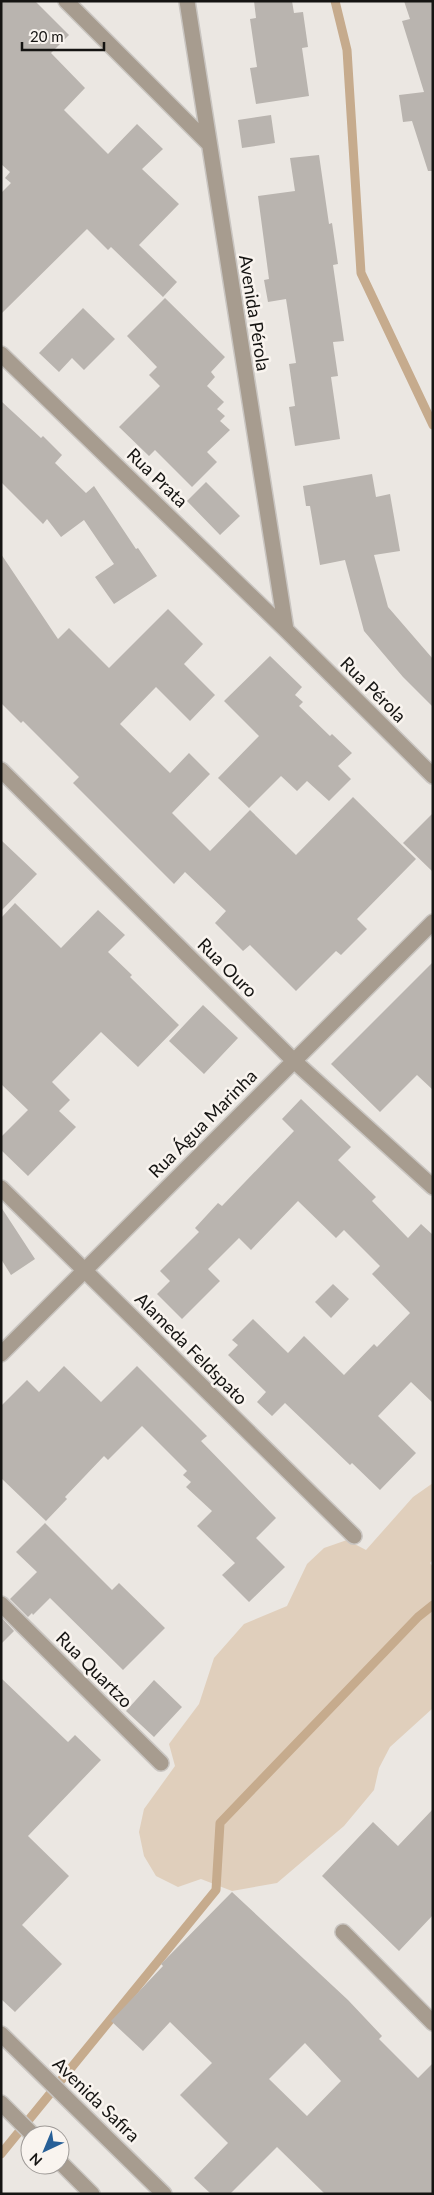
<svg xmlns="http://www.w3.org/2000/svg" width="434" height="2195" viewBox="0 0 434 2195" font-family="Lato,sans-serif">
<rect width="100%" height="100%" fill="#ebe7e2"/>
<path fill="#e0cfbc" d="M433,1483V1560L430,1563L433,1567V1708L390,1747L379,1768L374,1790L344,1826L277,1883L232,1891L201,1879L178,1887L156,1876L144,1856L139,1832L144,1809L175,1766L169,1744L199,1704L214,1658L244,1624L287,1606L307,1564L324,1548L347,1540L366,1550L413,1497Z"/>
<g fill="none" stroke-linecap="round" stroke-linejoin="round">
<path stroke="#c6ab8d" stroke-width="9" d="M335,1L347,50L361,273L433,425
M1,2154L216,1890L220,1823L418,1617L433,1605"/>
</g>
<path fill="#b9b4af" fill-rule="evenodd" d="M1,1H35L69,35L51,53L85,88L64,110L108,154L137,124L163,149L142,169L179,204L139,245L177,282L163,297L111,247L108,250L87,229L1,314V193L11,183L5,178L10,172L1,164Z
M254,1H292L294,13L303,12L308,47L302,48L309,96L256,104L250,68L257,67L250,19L256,18Z
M404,1H433V171H428L412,121L403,122L399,95L424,92L402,21L410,19Z
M271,115L275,143L242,148L238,120Z
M319,155L329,224L332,223L338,264L333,265L344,341L333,342L338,376L331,377L340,439L295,446L289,407L295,406L289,364L296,363L286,299L268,302L264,280L269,279L258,196L295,191L290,158Z
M165,298L225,357L211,372L215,377L207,386L224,402L217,409L225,416L220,421L230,430L207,452L217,462L192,487L155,450L149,456L119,427L160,386L149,375L157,367L127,336Z
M83,308L115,339L84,370L72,358L59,372L39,353Z
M1,401L41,438L43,436L62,455L55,463L86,493L94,486L136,549L138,548L157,576L114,604L95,577L114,564L84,520L61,537L47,519L43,524L1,482Z
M372,474L376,497L390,494L400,551L374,555L388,607L433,659V707L403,677L364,631L345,560L320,565L310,506H306L303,486Z
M206,482L240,516L220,535L187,501Z
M1,554L58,639L69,628L109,668L168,609L203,644L184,664L215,695L190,721L156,687L120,724L170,773L189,753L210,774L172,813L210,851L250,810L296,855L353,797L416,859L357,919L367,929L341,955L336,951L296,991L250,945L243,951L215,923L226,911L185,872L174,884L73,783L79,777L23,721L21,723L1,703Z
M270,656L302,687L295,695L303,702L299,706L330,736L332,734L352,753L338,766L351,779L329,801L307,781L297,791L281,776L249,808L218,778L259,736L224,701Z
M433,813V872L403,843Z
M1,840L37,874L1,911Z
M15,903L61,948L98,910L125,935L108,952L132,975L130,977L179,1025L138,1067L101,1032L52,1082L70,1100L59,1111L76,1127L28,1176L1,1150V1137L28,1110L1,1084V918Z
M433,962V1090L417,1075L380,1112L331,1064Z
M203,1005L238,1038L204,1074L169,1041Z
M301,1099L351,1147L338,1160L376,1197L372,1201L408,1238L421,1224L433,1235V1403L411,1382L378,1416L416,1453L380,1490L352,1463L350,1465L285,1403L272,1416L257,1402L266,1392L228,1355L238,1345L232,1340L253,1319L288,1353L304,1336L344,1375L374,1344L377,1347L410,1313L372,1274L380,1266L344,1230L336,1238L298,1201L251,1250L239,1238L208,1269L220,1281L182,1319L157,1294L170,1281L160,1271L199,1232L195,1228L218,1203L222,1206L294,1131L282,1119Z
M1,1207L35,1259L11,1275L1,1259Z
M333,1284L349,1299L331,1318L315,1302Z
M64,1366L101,1402L137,1366L207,1436L201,1441L276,1518L256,1538L285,1567L249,1602L222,1575L235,1563L197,1526L212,1511L186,1487L191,1482L183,1475L187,1471L142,1426L108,1460L104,1456L65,1497L67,1499L46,1521L1,1478V1406L27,1380L39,1392Z
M45,1523L112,1590L119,1583L165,1628L123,1670L50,1598L33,1615L32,1613L28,1617L10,1599L37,1572L16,1552Z
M1,1617L14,1631L1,1644Z
M1,1678L68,1742L75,1735L101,1760L28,1836L69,1876L22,1925L62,1964L15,2012L1,1999Z
M154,1680L182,1707L154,1737L126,1711Z
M433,1809V1915L399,1951L322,1876L373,1822L398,1846Z
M232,1892L348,2000L382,2036L379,2039L418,2078L433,2063V2194H325L277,2147L230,2194H211L194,2178L228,2143L180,2095L212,2063L170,2022L143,2051L111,2021L163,1966L161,1964ZM305,2043L341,2081L307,2116L269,2079Z"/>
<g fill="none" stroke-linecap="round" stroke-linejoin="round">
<g stroke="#c9c5c1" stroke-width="18">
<path id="minor" d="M66,1L208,143
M187,1L286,630
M1,354L286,630L433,776
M1,770L293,1060L433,1187
M1,1188L354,1536
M1,1354L433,922
M1,1604L161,1763
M343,1932L433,2023"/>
</g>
<g stroke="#c9c5c1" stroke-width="18">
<path id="tertiary" d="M1,2034L164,2194
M1,2103L33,2135
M60,2162L92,2194"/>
</g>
<use href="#minor" stroke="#a79c8f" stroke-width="15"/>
<use href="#tertiary" stroke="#a79c8f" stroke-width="15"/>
</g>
<g text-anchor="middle" stroke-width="5" stroke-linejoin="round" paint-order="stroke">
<g font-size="18" fill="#151412" stroke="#f9f4ef">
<text transform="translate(254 313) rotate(81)" y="6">Avenida Pérola</text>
<text transform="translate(157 478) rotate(44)" y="6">Rua Prata</text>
<text transform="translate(373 690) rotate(45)" y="6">Rua Pérola</text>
<text transform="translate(227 968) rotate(45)" y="6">Rua Ouro</text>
<text transform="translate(203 1124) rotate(-45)" y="6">Rua Água Marinha</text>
<text transform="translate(191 1349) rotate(45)" y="6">Alameda Feldspato</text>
<text transform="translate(94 1670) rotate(45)" y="6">Rua Quartzo</text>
<text transform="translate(96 2100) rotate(44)" y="6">Avenida Safira</text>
</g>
</g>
<rect width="434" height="2195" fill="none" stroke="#151412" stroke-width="5"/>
<g transform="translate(45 2150) rotate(224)"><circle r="24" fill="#f9f4ef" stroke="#9e9a97"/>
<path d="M0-4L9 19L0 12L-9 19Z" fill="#275f97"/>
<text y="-8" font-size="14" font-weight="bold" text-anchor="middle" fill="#151412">N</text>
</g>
<path d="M22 42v8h82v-8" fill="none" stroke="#151412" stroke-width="2.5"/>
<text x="30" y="42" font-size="15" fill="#151412" stroke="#f9f4ef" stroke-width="4" paint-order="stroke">20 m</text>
</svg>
